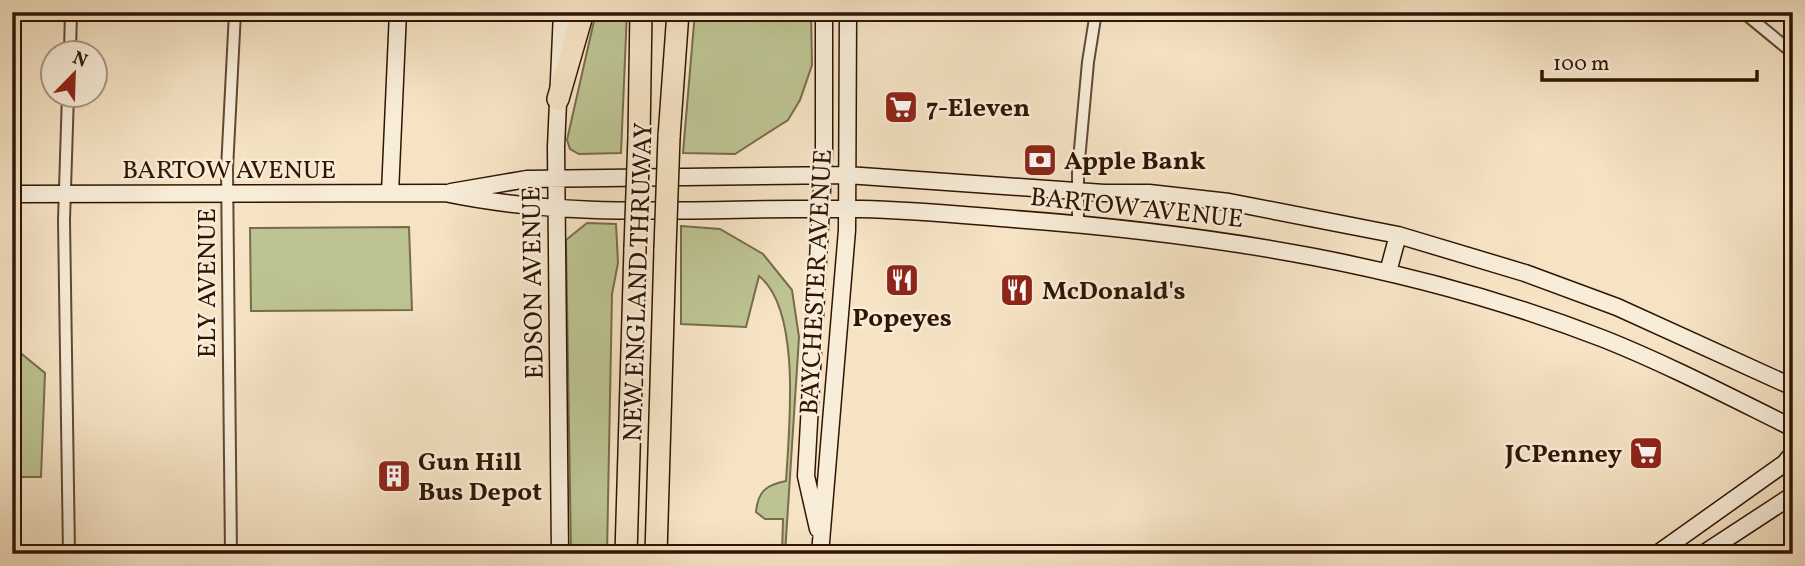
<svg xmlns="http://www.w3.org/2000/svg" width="1805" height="566" viewBox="0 0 1805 566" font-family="Vollkorn,serif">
<rect width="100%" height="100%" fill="#f5e3c4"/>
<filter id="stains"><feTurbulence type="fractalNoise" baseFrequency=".00286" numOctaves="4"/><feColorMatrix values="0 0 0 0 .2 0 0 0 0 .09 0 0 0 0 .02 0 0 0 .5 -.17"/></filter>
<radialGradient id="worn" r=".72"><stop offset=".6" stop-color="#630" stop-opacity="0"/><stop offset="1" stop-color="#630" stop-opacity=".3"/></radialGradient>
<path fill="#bdc392" stroke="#776c4b" stroke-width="2" d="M596,12H627L621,153L579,154L570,149L567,140Z
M695,12H811L812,65L800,100L788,120L735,154L683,153Z
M587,223L616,224L618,263L612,294L607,554H571L566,240Z
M681,226L720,229L763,254L792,290L799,337L785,554H782L783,519H765L756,512C758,491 766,485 786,481C789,430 802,310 759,276L746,327L681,324Z
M409,227L412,310L251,311L250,228Z
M12,346L45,373L41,477H12Z"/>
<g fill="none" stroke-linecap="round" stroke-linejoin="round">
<g stroke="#624834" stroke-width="14">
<path id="street" d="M1743,12L1793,53
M70,52L71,12
M68,94L64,220L69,554
M1078,223V171L1088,62L1096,12
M231,554L227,169L235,12
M1031,554V553"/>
</g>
<g stroke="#311404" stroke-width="19">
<path id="secondary" d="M451,192L527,179L847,175L1104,193H1149L1229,202L1398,235L1525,273L1617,307L1793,387
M390,193L398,12
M12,194L445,193C581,222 723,206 861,209C912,210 963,215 1014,219C1216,234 1414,265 1604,339C1669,365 1730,397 1793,428
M1388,272L1398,235
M818,529L806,476L824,153V12
M560,554L556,147L562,12
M820,554L847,230L848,12
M1657,554L1785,463L1793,453
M1703,554L1793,495"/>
</g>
<g stroke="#311404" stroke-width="24">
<path id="highway" d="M558,99L583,12
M639,137L641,12
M669,137L678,12
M626,554L635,248
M656,554L665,249"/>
</g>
<use href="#street" stroke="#f8edd9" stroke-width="10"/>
<use href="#secondary" stroke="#f8edd9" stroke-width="16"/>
<use href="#highway" stroke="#f5e3c4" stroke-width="21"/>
<g stroke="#311404" stroke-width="24" stroke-linecap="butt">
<path id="highway-bridge" d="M635,248L639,137
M665,249L669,137"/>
</g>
<use href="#highway-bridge" stroke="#f5e3c4" stroke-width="21"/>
</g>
<defs>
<g id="supermarket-square" transform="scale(1.75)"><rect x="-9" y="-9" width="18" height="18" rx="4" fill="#8f2418" stroke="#f8edd9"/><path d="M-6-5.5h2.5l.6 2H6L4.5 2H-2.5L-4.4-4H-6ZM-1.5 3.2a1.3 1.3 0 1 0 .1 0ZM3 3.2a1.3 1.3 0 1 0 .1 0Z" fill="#fff"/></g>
<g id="bank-square" transform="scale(1.75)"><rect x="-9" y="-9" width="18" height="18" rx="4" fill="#8f2418" stroke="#f8edd9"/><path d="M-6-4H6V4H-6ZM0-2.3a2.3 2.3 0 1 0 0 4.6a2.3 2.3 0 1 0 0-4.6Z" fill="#fff"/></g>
<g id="restaurant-square" transform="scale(1.75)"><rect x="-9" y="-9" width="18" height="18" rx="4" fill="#8f2418" stroke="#f8edd9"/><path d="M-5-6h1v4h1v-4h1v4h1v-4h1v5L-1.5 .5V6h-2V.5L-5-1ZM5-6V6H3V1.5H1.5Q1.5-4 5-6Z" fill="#fff"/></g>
<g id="building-square" transform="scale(1.75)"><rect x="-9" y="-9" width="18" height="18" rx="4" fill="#8f2418" stroke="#f8edd9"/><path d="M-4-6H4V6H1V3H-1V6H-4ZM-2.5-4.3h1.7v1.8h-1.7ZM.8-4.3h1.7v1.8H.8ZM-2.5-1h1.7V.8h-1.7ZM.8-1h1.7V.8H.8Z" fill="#fff"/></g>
</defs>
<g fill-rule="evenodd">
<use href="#supermarket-square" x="901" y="107"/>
<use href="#bank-square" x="1040" y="160"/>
<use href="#restaurant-square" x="902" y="280"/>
<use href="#restaurant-square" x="1017" y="290"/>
<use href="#supermarket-square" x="1646" y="453"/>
<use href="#building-square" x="394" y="476"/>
</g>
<g text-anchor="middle" stroke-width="5" stroke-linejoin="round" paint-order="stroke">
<g font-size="26" font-weight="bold" fill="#311404" stroke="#f8edd9" text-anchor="start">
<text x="926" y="116">7-Eleven</text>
<text x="1064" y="169">Apple Bank</text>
<text x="1042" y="299">McDonald's</text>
<text x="902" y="326" text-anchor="middle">Popeyes</text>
<text x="1622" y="462" text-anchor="end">JCPenney</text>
<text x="418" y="470">Gun Hill<tspan x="418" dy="30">Bus Depot</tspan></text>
</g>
<g font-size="26" fill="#311404" stroke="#f8edd9">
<text x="229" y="178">BARTOW AVENUE</text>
<text transform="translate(1137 207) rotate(6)" y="9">BARTOW AVENUE</text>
<text transform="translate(637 282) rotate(-88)" y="9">NEW ENGLAND THRUWAY</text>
<text transform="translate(815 282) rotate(-87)" y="9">BAYCHESTER AVENUE</text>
<text transform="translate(206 283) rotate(-90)" y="9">ELY AVENUE</text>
<text transform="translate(532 283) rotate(-91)" y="9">EDSON AVENUE</text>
</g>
</g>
<rect width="1805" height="566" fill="none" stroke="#f5e3c4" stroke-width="42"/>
<rect x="14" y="14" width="1777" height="538" fill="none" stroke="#311404" stroke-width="3.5"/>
<rect x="21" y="21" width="1763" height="524" fill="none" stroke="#311404" stroke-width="2"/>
<g transform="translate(74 74) rotate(23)"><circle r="33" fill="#f8edd9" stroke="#a89684" stroke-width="2"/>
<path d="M0-5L12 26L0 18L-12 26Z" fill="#8f2418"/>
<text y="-10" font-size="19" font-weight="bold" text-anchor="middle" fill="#311404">N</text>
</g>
<path d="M1542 70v10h215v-10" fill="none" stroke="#311404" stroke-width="3.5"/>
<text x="1553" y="70" font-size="21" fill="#311404" stroke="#f8edd9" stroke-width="5" paint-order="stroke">100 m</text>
<rect width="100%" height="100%" filter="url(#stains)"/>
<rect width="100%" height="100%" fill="url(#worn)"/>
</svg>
